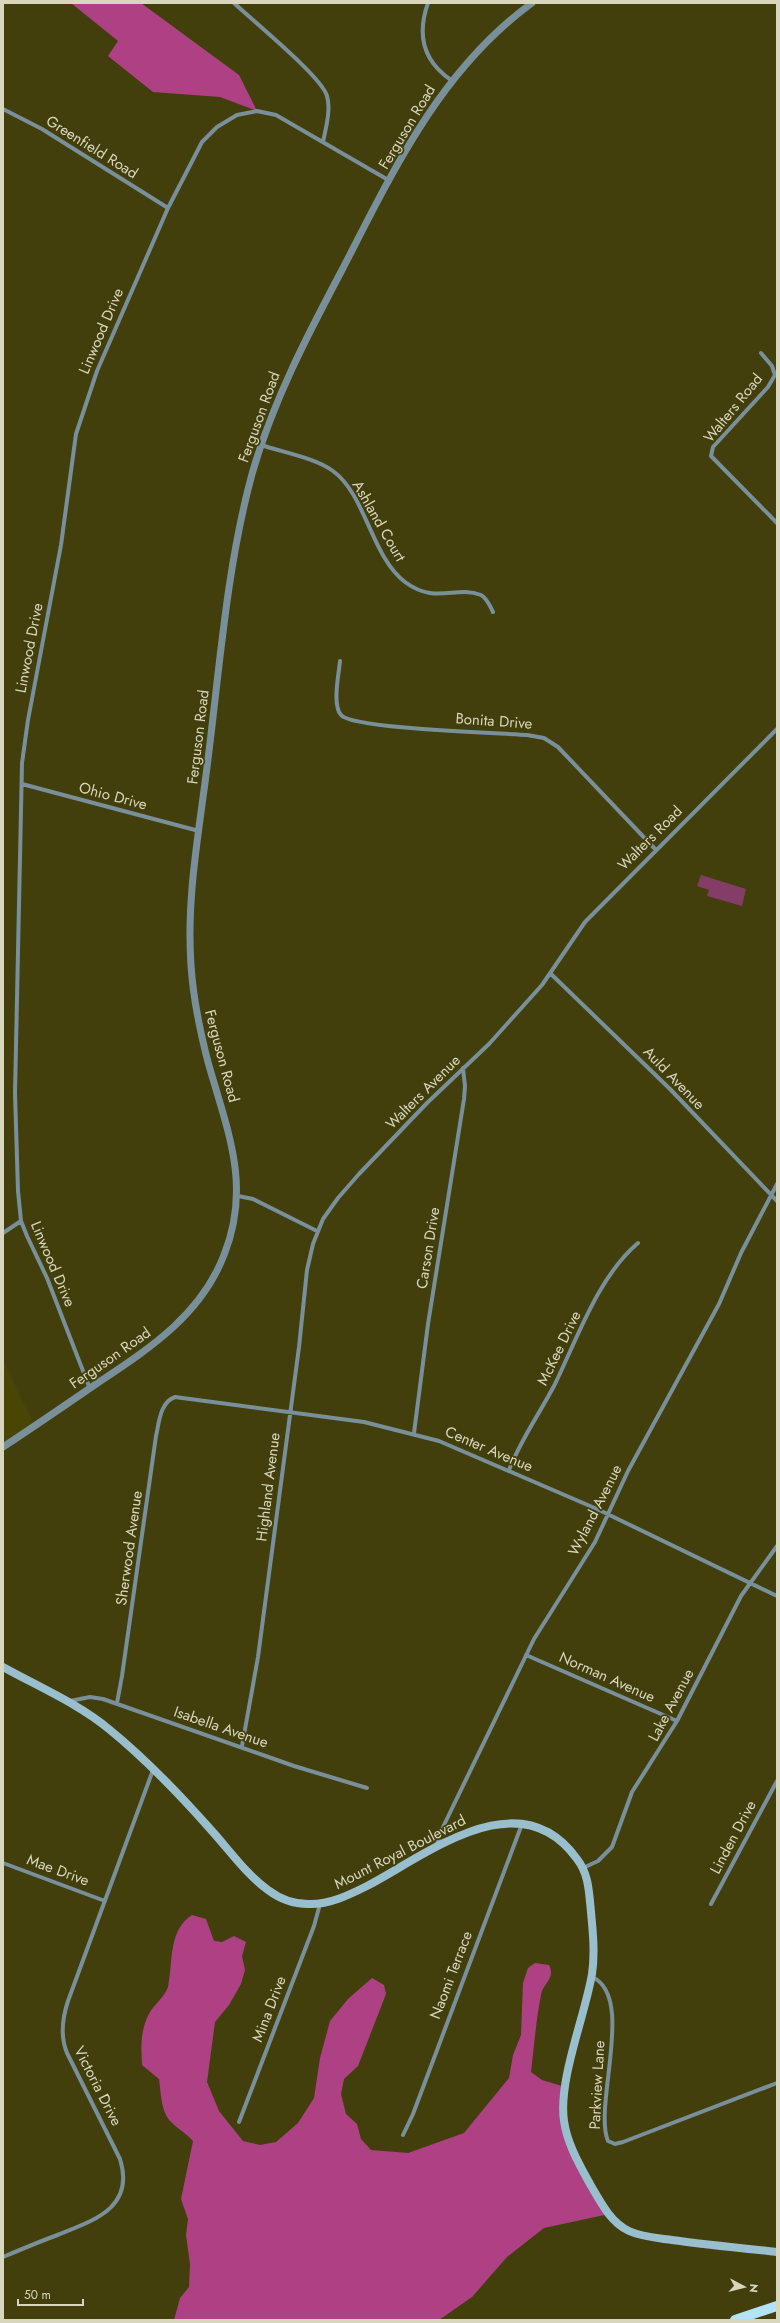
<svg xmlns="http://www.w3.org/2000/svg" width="780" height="2323" viewBox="0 0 780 2323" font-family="Jost,sans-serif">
<rect width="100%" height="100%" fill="#423f0d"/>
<path fill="#494505" d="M3,1360L35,1426L3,1447Z"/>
<path fill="#833d66" d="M701,875L746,889L742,906L707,896L709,890L697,886Z"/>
<path fill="#ad4184" d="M71,3H141L239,75L257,111L220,97L153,92L108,56L118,41Z
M192,1915L206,1919L214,1941L222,1942L234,1936L246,1942L242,1956L245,1970L241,1984L229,2005L215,2022L207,2082L219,2111L243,2141L260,2145L276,2142L298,2123L314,2098L320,2058L330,2021L348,1999L372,1978L384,1985L386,1994L358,2066L344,2079L341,2094L346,2114L357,2124L361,2139L371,2150L408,2153L464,2133L509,2078L513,2055L521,2035L523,1983L528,1968L535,1963L549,1965C556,1979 543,1983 541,1995C536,2020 534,2046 531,2072L542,2080L565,2087L566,2133L609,2214L544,2228L507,2257L472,2297L439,2320H174L180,2298L189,2287L190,2264L186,2235L188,2219L181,2199L193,2141C187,2134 178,2129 171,2122C161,2112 161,2093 159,2079L142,2065C141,2046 140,2030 150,2012C155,2004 165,1996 168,1987C173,1963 168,1930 192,1915Z"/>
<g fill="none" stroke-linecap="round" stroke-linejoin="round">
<path stroke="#79909a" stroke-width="4" d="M234,3C252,20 322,77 327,96C331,110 326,127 323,142
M428,3C417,34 423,61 451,80
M3,109L42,129L168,208
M761,353L772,366L775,375L768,387L713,447L711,456L777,523
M261,445C282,452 316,458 333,471C366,495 371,556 405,582C436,605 455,585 481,595C487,598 490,606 493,612
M340,661C339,673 332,705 341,715C352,729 501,733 527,735L544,738L558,747L656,850
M22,784L199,831
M551,974L670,1089L777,1201
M238,1196L253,1199L317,1231
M3,1233L21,1221
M90,1389L47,1278L27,1236L21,1221L18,1191L15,1093L22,763L28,720L61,545L76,434L97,371L168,208L202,142L217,127L237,115L257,111L276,115L390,181
M414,1433L428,1324L464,1099L465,1086L463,1068
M509,1470C521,1439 540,1413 555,1384C578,1337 598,1277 638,1243
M526,1655L677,1721
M70,1701L90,1697L103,1699L294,1766L367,1788
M117,1703L122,1676L156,1436C159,1423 160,1402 175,1397L364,1422L439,1441L597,1509L777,1596
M242,1746L258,1657L299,1347L307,1270L313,1244L323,1219L338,1198L359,1174L427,1103L489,1044L542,985L585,922L777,729
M436,1846L444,1825L534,1639L595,1542L628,1471L719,1304L741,1253L777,1184
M3,1863L105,1901
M583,1868L598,1861L612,1847L632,1792L677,1721L741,1596L777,1546
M711,1904L777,1781
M592,1977C636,1996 593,2106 608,2141L615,2144L623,2142L777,2083
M239,2122L314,1926L320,1904
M403,2135L413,2114L522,1824
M3,2257C22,2249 41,2241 60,2234C95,2220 135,2207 120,2159L67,2053C60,2036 62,2019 68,2001L153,1770"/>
<path stroke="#79909a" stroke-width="7" d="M3,1447C35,1426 67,1404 99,1382C150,1348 201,1315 224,1255C252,1185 227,1130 208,1062C200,1031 193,998 191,965C186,896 200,827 208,759C220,664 227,566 252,474C273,401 307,336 342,270C393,171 440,70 532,3"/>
<path stroke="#99bfcf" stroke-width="8" d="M3,1667C39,1687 79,1704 110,1730C147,1760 181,1796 212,1831C230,1851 246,1874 268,1890C280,1899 294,1904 308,1904C329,1905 349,1895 367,1886C428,1854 520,1779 577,1859C589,1874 589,1893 591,1912C593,1933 595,1954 592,1974C585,2016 558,2080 564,2121C567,2143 579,2164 590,2184C600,2201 610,2222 629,2231C642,2237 658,2238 672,2240C707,2245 742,2248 777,2252"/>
<path stroke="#b2e3f7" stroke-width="10" d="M735,2320L777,2306"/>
</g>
<g text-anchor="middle" stroke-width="3.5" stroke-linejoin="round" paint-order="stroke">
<g font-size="15" fill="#d8d7be" stroke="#423f0d">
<text transform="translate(407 127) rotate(-59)" y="5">Ferguson Road</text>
<text transform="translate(92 147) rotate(32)" y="5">Greenfield Road</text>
<text transform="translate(101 331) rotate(-67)" y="5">Linwood Drive</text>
<text transform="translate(733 408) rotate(-51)" y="5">Walters Road</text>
<text transform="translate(259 417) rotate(-70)" y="5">Ferguson Road</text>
<text transform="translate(379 521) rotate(60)" y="5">Ashland Court</text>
<text transform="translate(29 648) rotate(-79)" y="5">Linwood Drive</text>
<text transform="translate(494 721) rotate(4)" y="5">Bonita Drive</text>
<text transform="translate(198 737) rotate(-83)" y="5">Ferguson Road</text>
<text transform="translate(113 796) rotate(15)" y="5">Ohio Drive</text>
<text transform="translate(650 838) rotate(-45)" y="5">Walters Road</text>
<text transform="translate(222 1056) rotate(75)" y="5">Ferguson Road</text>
<text transform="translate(674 1078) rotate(46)" y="5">Auld Avenue</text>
<text transform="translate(423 1092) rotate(-45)" y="5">Walters Avenue</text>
<text transform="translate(428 1248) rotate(-81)" y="5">Carson Drive</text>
<text transform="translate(53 1264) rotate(67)" y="5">Linwood Drive</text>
<text transform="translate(559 1348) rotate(-64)" y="5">McKee Drive</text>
<text transform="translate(110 1358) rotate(-35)" y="5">Ferguson Road</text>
<text transform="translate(489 1449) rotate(23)" y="5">Center Avenue</text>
<text transform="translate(268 1487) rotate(-83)" y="5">Highland Avenue</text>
<text transform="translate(595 1510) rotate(-63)" y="5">Wyland Avenue</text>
<text transform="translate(129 1548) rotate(-82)" y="5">Sherwood Avenue</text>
<text transform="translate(607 1677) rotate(24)" y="5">Norman Avenue</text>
<text transform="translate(671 1705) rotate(-62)" y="5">Lake Avenue</text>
<text transform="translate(221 1727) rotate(19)" y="5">Isabella Avenue</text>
<text transform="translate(733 1837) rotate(-62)" y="5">Linden Drive</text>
<text transform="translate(400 1852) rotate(-27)" y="5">Mount Royal Boulevard</text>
<text transform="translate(58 1870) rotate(20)" y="5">Mae Drive</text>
<text transform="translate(451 1975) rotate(-69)" y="5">Naomi Terrace</text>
<text transform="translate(269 2009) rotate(-69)" y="5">Mina Drive</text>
<text transform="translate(597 2085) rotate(-87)" y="5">Parkview Lane</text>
<text transform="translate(98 2086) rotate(63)" y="5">Victoria Drive</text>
</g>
</g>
<rect width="780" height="2323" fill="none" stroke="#d8d7be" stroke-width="8"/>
<g transform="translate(744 2287) rotate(97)" stroke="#423f0d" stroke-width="3" paint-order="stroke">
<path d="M0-3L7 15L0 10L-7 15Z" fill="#d8d7be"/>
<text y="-6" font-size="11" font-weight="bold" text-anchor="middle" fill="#d8d7be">N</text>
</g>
<path d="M18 2299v6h65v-6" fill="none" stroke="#d8d7be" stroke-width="2"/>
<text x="24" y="2299" font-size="12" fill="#d8d7be" stroke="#423f0d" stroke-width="3" paint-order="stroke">50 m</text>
</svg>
